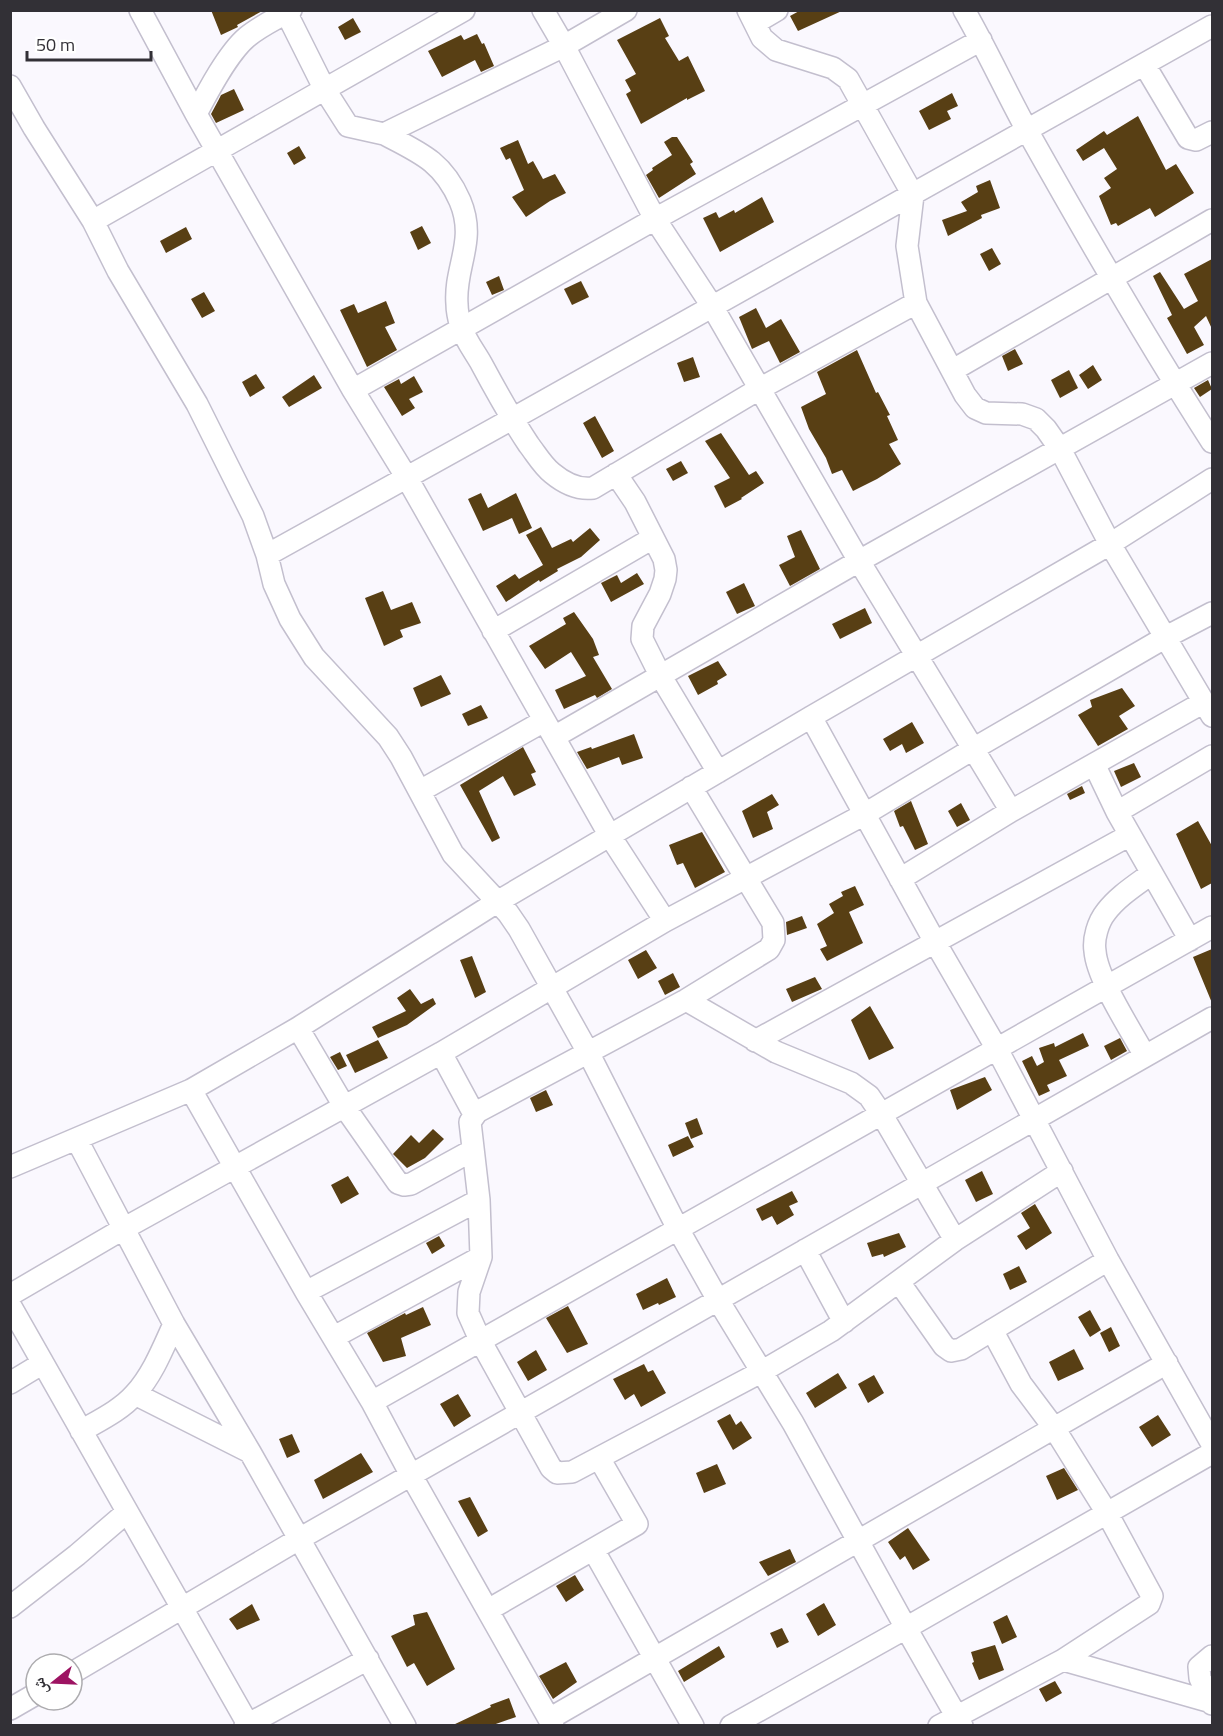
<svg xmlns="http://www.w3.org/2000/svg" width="1223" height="1736" viewBox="0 0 1223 1736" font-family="'Titillium Web','Noto Naskh Arabic',sans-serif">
<rect width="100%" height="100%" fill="#faf8fe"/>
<path fill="#583f14" d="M211,10H264L237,25L238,27L221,35Z
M801,10H844L798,31L790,16Z
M353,18L361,32L345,40L338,27Z
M660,18L669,36L665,38L679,61L688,56L705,91L687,100V98L641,124L626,94L631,91L625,80L636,74L617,40Z
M477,34L482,44L484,43L494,66L481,72L475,60L442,77L428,51L461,35L464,40Z
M234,89L244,110L216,123L211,114L218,101L221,95Z
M952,93L958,106L947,111L951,119L929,130L919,111Z
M1138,116L1166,170L1176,164L1194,193L1155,217L1150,208L1118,226L1116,223L1111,225L1099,196L1111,188L1104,178L1117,169L1104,148L1083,161L1076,150L1104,131L1107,135Z
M672,137H677L693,162L690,164L696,174L659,198L646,175L653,170L652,168L672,155L664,142Z
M518,140L528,164L533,161L543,179L555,174L566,193L550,201L526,217L512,197L524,190L510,158L506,160L500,148Z
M299,146L306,158L294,165L287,153Z
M990,180L1000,208L981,215L982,218L948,236L942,220L967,211L961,202L978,192L976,186Z
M762,197L774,222L720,252L703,218L716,212L719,218L734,210L735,213Z
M422,226L431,243L418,250L410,232Z
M186,227L192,239L166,253L160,241Z
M992,248L1001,264L989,271L980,254Z
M1212,259V329L1206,316L1194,327L1204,345L1187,354L1167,318L1172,315L1153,276L1160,272L1184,309L1198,301L1184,274Z
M499,276L504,290L492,295L486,282Z
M581,281L589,297L572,305L564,289Z
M204,292L215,311L202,318L191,299Z
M386,301L395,323L385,327L397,350L367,367L340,310L354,304L358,313Z
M756,308L766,328L781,319L800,352L780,363L769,341L752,349L739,317Z
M1015,349L1023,364L1008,371L1002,356Z
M857,350L876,393L878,392L890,415L887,416L898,440L889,444L901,464L877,479L853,491L842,470L832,474L826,458L809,429L801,407L826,394L817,372Z
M693,357L700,377L684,382L677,363Z
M1093,365L1102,380L1088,389L1079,375Z
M1069,370L1078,388L1060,398L1051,380Z
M256,374L265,388L250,397L242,382Z
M314,375L322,388L289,407L282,397Z
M414,376L423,392L409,399L415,408L402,416L384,387L399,379L401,384Z
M1208,380L1212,389L1200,397L1194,388Z
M595,416L614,451L602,458L583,423Z
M721,433L749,475L756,471L764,483L741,498L742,499L725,508L714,486L730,478L705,441Z
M681,461L688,473L673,481L666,469Z
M481,493L488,508L516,493L532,528L519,534L512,518L483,531L468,499Z
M541,527L552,548L571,539L573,542L590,528L600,540L581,557L557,569L558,571L540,582L539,580L506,602L496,586L515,574L519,579L543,565L526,535Z
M801,530L820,569L790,586L779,565L795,557L787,536Z
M637,573L644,584L611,602L601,583L617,575L621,583Z
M744,583L755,606L737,614L726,592Z
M383,591L391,610L412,602L421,623L400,630L403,637L384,646L365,598Z
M865,608L872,623L840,639L832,624Z
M574,612L593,639L599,655L593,657L612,689L597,698L595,695L564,709L555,690L586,676L571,652L545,669L529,646L566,624L563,618Z
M718,661L727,675L717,681L718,684L698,695L688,676Z
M441,675L451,694L421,707L413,688Z
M1122,688L1135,706L1119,716L1128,729L1098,746L1078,715L1092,707L1090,700Z
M481,705L488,718L468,726L462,714Z
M912,722L924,743L906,753L902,744L890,751L883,739Z
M634,734L643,758L622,765L619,757L587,769L577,752L591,747L592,749Z
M523,747L536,772L531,774L536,785L514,796L503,776L479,791L500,838L492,842L460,785Z
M1134,763L1141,777L1121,787L1114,771Z
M1082,786L1085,793L1070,800L1067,794Z
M772,794L779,805L767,812L773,829L753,838L742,811Z
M911,801L928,844L915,850L903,826L900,827L894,811Z
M961,803L970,820L957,827L948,811Z
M1198,821L1212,846V883L1201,889L1176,834Z
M702,832L725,872L695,888L683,863L677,865L669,845Z
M855,886L864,905L849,912L863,943L827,961L820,949L827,946L817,924L834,913L829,904L843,896L841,892Z
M802,916L807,928L787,935L786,922Z
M1212,949V1003L1193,957Z
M646,950L657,968L638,979L628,960Z
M472,956L486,992L475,998L460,960Z
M673,973L680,987L665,995L658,981Z
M815,977L822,989L792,1002L786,989Z
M410,989L421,1004L433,998L436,1004L407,1025L378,1038L372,1027L406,1011L397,998Z
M870,1006L894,1048L869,1060L851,1020Z
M1083,1033L1089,1046L1059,1060L1067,1076L1047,1085L1050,1091L1039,1096L1022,1061L1032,1056L1037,1066L1044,1062L1039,1048L1054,1043L1055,1047Z
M1120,1038L1127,1051L1111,1060L1104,1046Z
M378,1040L388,1058L355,1073L346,1055Z
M340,1052L347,1066L338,1070L330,1057Z
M985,1077L992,1090L957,1110L950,1090Z
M546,1090L553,1105L536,1112L530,1098Z
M697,1118L703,1134L691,1139L685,1123Z
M433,1129L444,1139L425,1158L407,1168L393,1154L411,1135L419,1143Z
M688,1136L694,1147L673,1157L668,1145Z
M982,1171L993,1194L976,1202L965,1180Z
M348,1176L359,1194L341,1204L331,1185Z
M792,1191L798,1202L789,1206L794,1215L777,1225L772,1216L762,1221L756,1209Z
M1035,1204L1052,1233L1026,1250L1017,1236L1030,1228L1021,1213Z
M899,1233L906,1247L884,1257L883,1254L872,1257L867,1243Z
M439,1236L445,1246L432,1254L426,1243Z
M1019,1266L1027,1282L1010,1290L1003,1274Z
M667,1278L676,1297L659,1305L658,1303L643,1310L636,1294Z
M568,1306L588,1344L567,1353L546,1318Z
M423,1307L431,1325L401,1338L406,1356L383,1362L367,1333L405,1313L406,1315Z
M1090,1310L1101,1330L1090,1337L1078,1317Z
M1111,1327L1120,1346L1109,1352L1100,1333Z
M1074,1349L1084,1369L1058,1381L1049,1362Z
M536,1350L547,1370L528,1381L517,1362Z
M644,1364L648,1372L653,1370L666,1393L641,1407L634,1394L625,1400L613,1379Z
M838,1373L847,1388L815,1408L806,1393Z
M874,1375L884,1393L868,1403L858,1384Z
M458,1394L471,1416L454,1427L440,1404Z
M730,1414L736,1425L741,1421L752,1438L733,1450L717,1421Z
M1158,1415L1171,1435L1152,1447L1139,1427Z
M292,1434L300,1452L287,1458L279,1439Z
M361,1453L373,1472L323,1499L314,1480Z
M717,1464L726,1484L704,1493L696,1473Z
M1064,1468L1078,1490L1057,1500L1046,1476Z
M470,1497L488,1531L478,1537L458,1501Z
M908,1528L930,1560L913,1570L905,1556L900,1560L888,1542Z
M790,1549L796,1562L768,1576L759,1562Z
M575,1575L584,1590L566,1602L556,1586Z
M824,1603L836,1625L818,1636L806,1614Z
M252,1604L260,1620L237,1630L229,1619Z
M427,1612L455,1669L427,1686L414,1663L407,1667L391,1636L415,1625L413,1615Z
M1007,1615L1017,1637L1002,1644L993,1622Z
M782,1628L789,1642L777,1648L770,1633Z
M995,1645L1004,1670L979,1680L972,1663L974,1662L971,1652Z
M719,1646L725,1657L684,1682L678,1671Z
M566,1662L577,1682L553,1699L539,1676Z
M1055,1681L1062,1693L1046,1702L1039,1689Z
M509,1698L516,1717L493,1725H453L491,1707L490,1705Z"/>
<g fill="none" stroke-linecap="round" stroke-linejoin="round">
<g stroke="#c3bfce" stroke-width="24">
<path id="minor" d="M140,10L196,114L353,390L407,478L610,836L665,921
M285,10L325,90L348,126L384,134L564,46L626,10
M543,10L564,46L655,219L712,306L859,561L1011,811
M748,10L762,38L776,50L833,68L848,79L913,195L907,246L916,303L965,395L975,408L986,413L1022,414L1036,419L1046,429L1060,449L1110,544L1212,716
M964,10C987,50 1006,92 1028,132C1087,237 1147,341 1212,442
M755,23L777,10
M1144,64L1188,138L1196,140L1212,132
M10,86L34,128L93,221L118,271L197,404L253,516L267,555L274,584L290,619L314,657L388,737L401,757L453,854L508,913L519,929L589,1054L678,1229L718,1300L793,1423L906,1628L962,1726
M196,114C208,91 228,53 247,37C260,26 276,19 291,10
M384,134C421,153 443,162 460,201C477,241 454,267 457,304C457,311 459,320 461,327C465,339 474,351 481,363C496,391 511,418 529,445C536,454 543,466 552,473C564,483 578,490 593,488L759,389L916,303
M93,221L464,10
M953,370L1212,220
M353,390L655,219L981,40
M616,474L635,502L664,559L666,570L665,579L660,594L643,626L642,639L660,675L718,772
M267,555L512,419L1212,26
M493,631L653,538
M811,717L935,942L997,1049L1108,1260L1212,1444
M554,737L859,561L1212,363
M1094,764L1117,812L1190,940
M691,787L773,923L774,940L769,949L686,1000L477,1112L470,1122L479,1200L481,1257L469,1292L468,1313L480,1340L551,1468L557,1473L572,1472L761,1372L831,1331L955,1240L1062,1171
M420,791L544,721
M1117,812L1212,756
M900,879L1011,811L1204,702
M686,1000L776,1052L851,1083L869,1096L882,1115L955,1240
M298,1028L344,1106L398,1183L404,1185L411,1184L473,1150
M755,1041L1130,835
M441,1053L474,1114
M1145,1056C1131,1030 1097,979 1095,951C1093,939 1098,922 1106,912C1118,896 1136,885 1152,873
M191,1090L306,1292L372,1402L411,1475L553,1726
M77,1140L174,1324L250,1452L405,1726
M10,1167L191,1090L298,1028L497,902L811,717L1110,544L1212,479
M805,1250L844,1322
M899,1282L944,1346L951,1351L961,1349L1108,1260
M306,1292L479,1200
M10,1295L123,1229L441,1053L665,921L865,814L973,749L1166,637L1212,613
M10,1305L249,1726
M992,1330L1021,1384L1054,1428L1107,1513L1152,1596L1149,1604L1063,1660L1211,1702
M334,1337L481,1257
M10,1383L43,1363
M135,1394L250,1452
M372,1402L1212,927
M81,1431C100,1420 121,1410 135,1394C153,1374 163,1348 174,1324
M594,1551L693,1726
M10,1607L77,1555L127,1512
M488,1610L637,1524L599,1458
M1212,1656L1199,1667L1200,1678L1212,1704
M72,1673L299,1539L1212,1018
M10,1709L36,1694
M549,1719L1167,1363
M245,1726L368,1659
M731,1726L906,1628L1212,1453
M939,1726L1063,1660"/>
</g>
<use href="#minor" stroke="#fff" stroke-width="21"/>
</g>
<rect width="1223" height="1736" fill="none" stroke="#323036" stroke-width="24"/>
<g transform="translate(54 1682) rotate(252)"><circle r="28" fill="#ffffff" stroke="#adacaf" stroke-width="1.5"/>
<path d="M0-4.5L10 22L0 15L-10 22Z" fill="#9d1362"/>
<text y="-9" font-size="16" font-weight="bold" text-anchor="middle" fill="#323036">ش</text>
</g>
<path d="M27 51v9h124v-9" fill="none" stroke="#323036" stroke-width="3"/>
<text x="36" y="51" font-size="18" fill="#323036" stroke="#ffffff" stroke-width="4.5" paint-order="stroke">50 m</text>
</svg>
